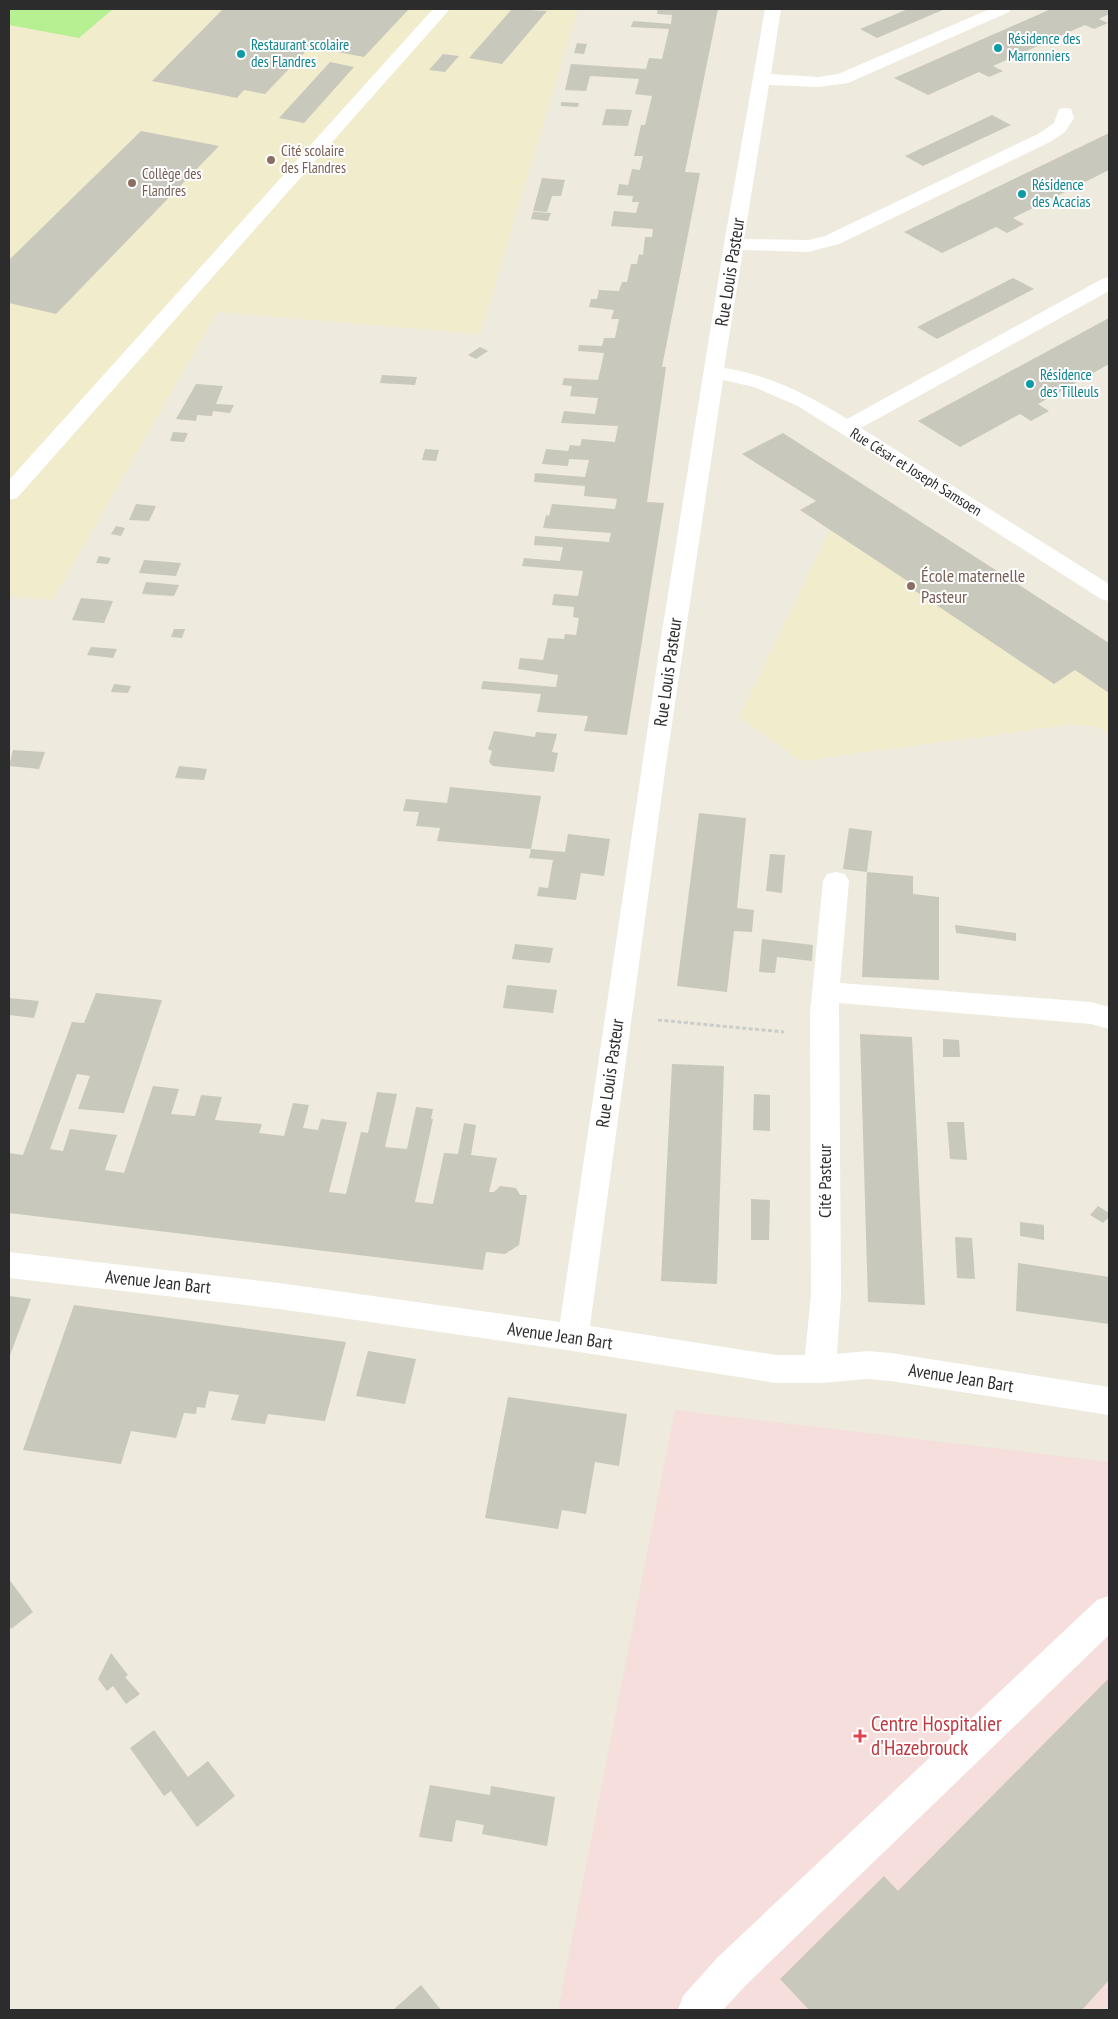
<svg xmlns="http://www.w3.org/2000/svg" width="1118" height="2019" viewBox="0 0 1118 2019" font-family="'PT Sans Narrow',sans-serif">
<rect width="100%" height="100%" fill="#eeeadd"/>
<path fill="#f1eccc" d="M9,9H578L480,334L217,312L53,600L9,596Z
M855,480L1109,644V734L1100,728L1075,724L800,761L739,717L830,530L800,510Z"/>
<path fill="#f5dedb" d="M675,1410L1109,1462V2010H558Z"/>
<path fill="#b6f092" d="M9,9H113L79,38L9,25Z"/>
<path fill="#c9c8bc" d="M223,9H409L364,57L290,43L287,47L307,50L265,94L244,90L237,98L152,81Z
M512,9L547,11L502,64L469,58Z
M658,9H718L685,172L700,173L662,367H666L647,502L664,503L627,735L584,731L588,716L537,712L541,694L481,689L483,681L556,687L558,675L518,669L520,658L543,660L548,638L564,639L565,634L576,635L579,618L573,617L574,607L552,605L554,594L578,596L583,571L522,566L524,558L560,561L563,547L534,545L535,536L609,542L611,533L543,528L546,515L549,516L552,504L615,509L617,499L584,496L585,486L534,482L535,473L585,477L589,460L569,459L568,466L542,464L546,449L568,451L570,445L580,446L582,439L615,442L618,426L561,423L564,411L595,414L598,398L570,396L572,386L562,385L564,378L598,380L604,353L578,351L579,345L602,346L604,338H615L619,319H611L614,310L589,307L591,299H597L599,290L619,291L622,282H627L631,264H637L639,254L643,255L645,237H652L653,229L611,226L614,211L636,213L639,202H632L633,196L617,195L619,184L628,185L632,169L640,170L643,156H634L641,125H645L652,96L635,94L639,79L590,76L586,91L565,90L571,64L646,69L649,58L662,59L669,29L631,27L633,21L671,24L672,15L657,14Z
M908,9H945L877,38L860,29Z
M1051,9H1109V14L1099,19L1108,23L1094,29L1085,25L993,66L1003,71L989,77L979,72L928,95L894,78Z
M577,43L587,44L584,54L574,53Z
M443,54L459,56L445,72L429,70Z
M330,62L354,67L304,123L279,118Z
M561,102L579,103L578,107L561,106Z
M606,109L632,110L628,126L602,125Z
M992,115L1011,125L923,166L905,156Z
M141,131L219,146L56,314L9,303V260Z
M1109,133V170L1013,218L1024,224L1007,233L996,227L942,253L904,232Z
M542,178L565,180L561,196H552L547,212L533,211Z
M533,212H534L551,213L548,221L531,219Z
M1013,278L1034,289L937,339L917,327Z
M1109,318V364L1038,404L1049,411L1031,421L1020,414L960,447L918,421Z
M480,347L488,351L476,359L468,355Z
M382,375L417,377L415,385L380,383Z
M196,384L223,386L216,404L234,405L230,413L213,411L212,416L197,415L196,421L176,419Z
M173,432L188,433L184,442L170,441Z
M783,433L1109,643V693L1075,670L1054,684L905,584L909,582L800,510L816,501L742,454Z
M425,449L439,450L436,461L422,460Z
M136,504L156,506L149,521L129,520Z
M116,526L125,528L121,536L111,534Z
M99,556L111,558L108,564L96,563Z
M144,560L181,563L176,576L139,573Z
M146,582L179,585L174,596L142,594Z
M81,598L113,601L104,623L72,620Z
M174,629H185L182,638L171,637Z
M91,647L117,649L113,658L87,655Z
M114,684L131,686L128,693L111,692Z
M494,731L535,737L536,732L557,734L552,752L558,753L554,772L493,766L489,762L492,751L488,749Z
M13,750L45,752L39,769L9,766Z
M179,766L207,769L204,780L175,778Z
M450,787L541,796L531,849L565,852L568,834L610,839L604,876L581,873L576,900L537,896L539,887L548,888L553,860L529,858L531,849L437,841L440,828L416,826L419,812L403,811L406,799L447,803Z
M699,813L746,818L737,908L754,910L752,932L734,931L727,992L677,986Z
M849,828L872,831L867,872L843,869Z
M770,854L785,855L782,893L766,891Z
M867,872L913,876V894L939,897V980L862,977Z
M955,925L1016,933V941L956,933Z
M762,939L813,945L812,961L777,957L775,973L759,972Z
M515,944L553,948L550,963L512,959Z
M507,985L557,990L553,1013L503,1008Z
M96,993L162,1000L124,1113L78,1109L90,1076L77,1074L50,1149L63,1151L70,1129L117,1135L105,1170L124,1173L153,1086L179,1089L171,1114L195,1116L201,1095L222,1097L215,1120L262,1124L259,1133L284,1136L293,1103L309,1105L303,1128L318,1130L321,1119L347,1122L329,1192L346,1194L361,1132L368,1133L377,1092L397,1094L385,1147L407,1149L416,1107L433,1109L431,1119H433L415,1202L433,1204L444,1153L458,1154L464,1123L476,1125L471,1155L497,1158L489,1192H494L500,1186L516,1188L520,1195H527L519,1245L505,1254L486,1252L483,1270L9,1213V1153L23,1155L72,1022L84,1023Z
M9,998L39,1001L34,1018L9,1015Z
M860,1034L912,1037L925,1305L868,1302Z
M943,1039L959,1040L960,1057H943Z
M672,1064L724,1066L717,1284L661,1281Z
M754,1094L770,1095V1131L753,1130Z
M947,1122H964L967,1160L950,1159Z
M751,1199L770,1200L769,1240H751Z
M1098,1206L1109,1213V1217L1103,1223L1090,1215Z
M1020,1222L1044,1225V1240L1020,1236Z
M955,1237L972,1238L975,1279L957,1278Z
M1018,1263L1109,1277V1324L1016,1311Z
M9,1296L31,1299L9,1358Z
M74,1305L346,1342L325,1421L268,1414L265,1424L231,1420L239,1395L209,1391L205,1408L197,1407L196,1414L184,1413L176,1438L131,1431L121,1464L23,1450Z
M368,1351L416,1359L405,1404L356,1396Z
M508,1397L627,1414L619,1466L595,1462L586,1514L562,1510L558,1529L485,1518Z
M9,1579L33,1612L11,1629L9,1625Z
M111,1653L128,1675L125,1677L140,1694L126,1704L113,1686L107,1691L98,1679Z
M1108,1679L1109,1680V1980L1082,2010H809L780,1979L884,1876L898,1891Z
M154,1730L188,1777L208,1761L235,1796L197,1827L171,1791L164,1796L130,1748Z
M430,1785L490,1795L491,1786L555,1797L547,1846L482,1834L484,1825L456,1820L452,1842L419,1837Z
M421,1985L441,2010H393Z"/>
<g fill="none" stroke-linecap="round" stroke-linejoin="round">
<path stroke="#ccc" stroke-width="3" stroke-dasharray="4 2.5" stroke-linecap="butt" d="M658,1020L784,1032"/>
<path fill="#fff" fill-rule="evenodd" d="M433,9H450L17,498L9,500V480Z
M765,9H781L771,74L818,77L838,74L990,9H1011L1009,12L848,83L818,87L769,85L744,239L808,240L825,236L1038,134L1054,123L1059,109L1065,108L1071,109L1074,118L1065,132L1050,142L839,244L808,252L743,250L724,368C770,375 808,395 847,419L1102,279L1109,277V291L861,428L1109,584V601L1101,599L798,406L754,387L723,380L666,764L590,1326L776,1355H805L811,1295L810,1013L823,881L827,874L836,872L845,874L849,881L840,983L1091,1002L1109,1007V1029L1091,1024L839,1003L841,1295L837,1354L867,1351L891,1353L1109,1387V1415L891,1381L867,1379L820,1383H776L573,1351L279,1309L9,1278V1252L279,1283L560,1322L661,638L724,244Z
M1109,1596V1635L745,1986L723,2010H678L683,1996L717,1958L1097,1600Z"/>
</g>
<g fill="#0f9aa8" stroke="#fff" stroke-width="2">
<circle cx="998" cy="48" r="5"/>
<circle cx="241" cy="54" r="5"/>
<circle cx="1022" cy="194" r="5"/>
<circle cx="1030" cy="384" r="5"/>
</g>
<g fill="#8d6e63" stroke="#fff" stroke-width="2">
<circle cx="271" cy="160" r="5"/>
<circle cx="132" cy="183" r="5"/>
<circle cx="911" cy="586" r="5"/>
</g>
<path fill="#e0444e" stroke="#fff" stroke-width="2" d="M857.5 1728.5h5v5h5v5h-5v5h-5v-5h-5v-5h5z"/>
<g text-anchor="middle" stroke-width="4" stroke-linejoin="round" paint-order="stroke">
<g font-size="15" fill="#0d838f" stroke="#fff" text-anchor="start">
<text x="1008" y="44">Résidence des<tspan x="1008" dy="17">Marronniers</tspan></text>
<text x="251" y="50">Restaurant scolaire<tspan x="251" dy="17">des Flandres</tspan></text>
<text x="1032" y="190">Résidence<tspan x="1032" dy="17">des Acacias</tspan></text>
<text x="1040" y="380">Résidence<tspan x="1040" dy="17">des Tilleuls</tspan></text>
</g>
<g font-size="15" fill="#785e54" stroke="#fff" text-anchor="start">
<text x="281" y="156">Cité scolaire<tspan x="281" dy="17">des Flandres</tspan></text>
<text x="142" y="179">Collège des<tspan x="142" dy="17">Flandres</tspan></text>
</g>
<g font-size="15" fill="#2c2c2c" stroke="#fff">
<text transform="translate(916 472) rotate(32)" y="5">Rue César et Joseph Samsoen</text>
</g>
<g font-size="18" fill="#2c2c2c" stroke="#fff">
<text transform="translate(730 272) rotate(-81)" y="6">Rue Louis Pasteur</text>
<text transform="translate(668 672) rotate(-82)" y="6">Rue Louis Pasteur</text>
<text transform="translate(610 1073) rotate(-82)" y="6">Rue Louis Pasteur</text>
<text transform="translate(825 1181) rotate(-90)" y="6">Cité Pasteur</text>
<text transform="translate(158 1282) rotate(6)" y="6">Avenue Jean Bart</text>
<text transform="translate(560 1336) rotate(8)" y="6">Avenue Jean Bart</text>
<text transform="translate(961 1378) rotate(9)" y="6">Avenue Jean Bart</text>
</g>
<g font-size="18" fill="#785e54" stroke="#fff" text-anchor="start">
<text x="921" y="582">École maternelle<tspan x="921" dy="21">Pasteur</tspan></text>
</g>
<g font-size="21" fill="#be3a42" stroke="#fff" text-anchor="start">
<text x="871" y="1731">Centre Hospitalier<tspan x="871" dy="24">d'Hazebrouck</tspan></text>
</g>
</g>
<rect width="1118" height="2019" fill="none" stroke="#2c2c2c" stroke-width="20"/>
</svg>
